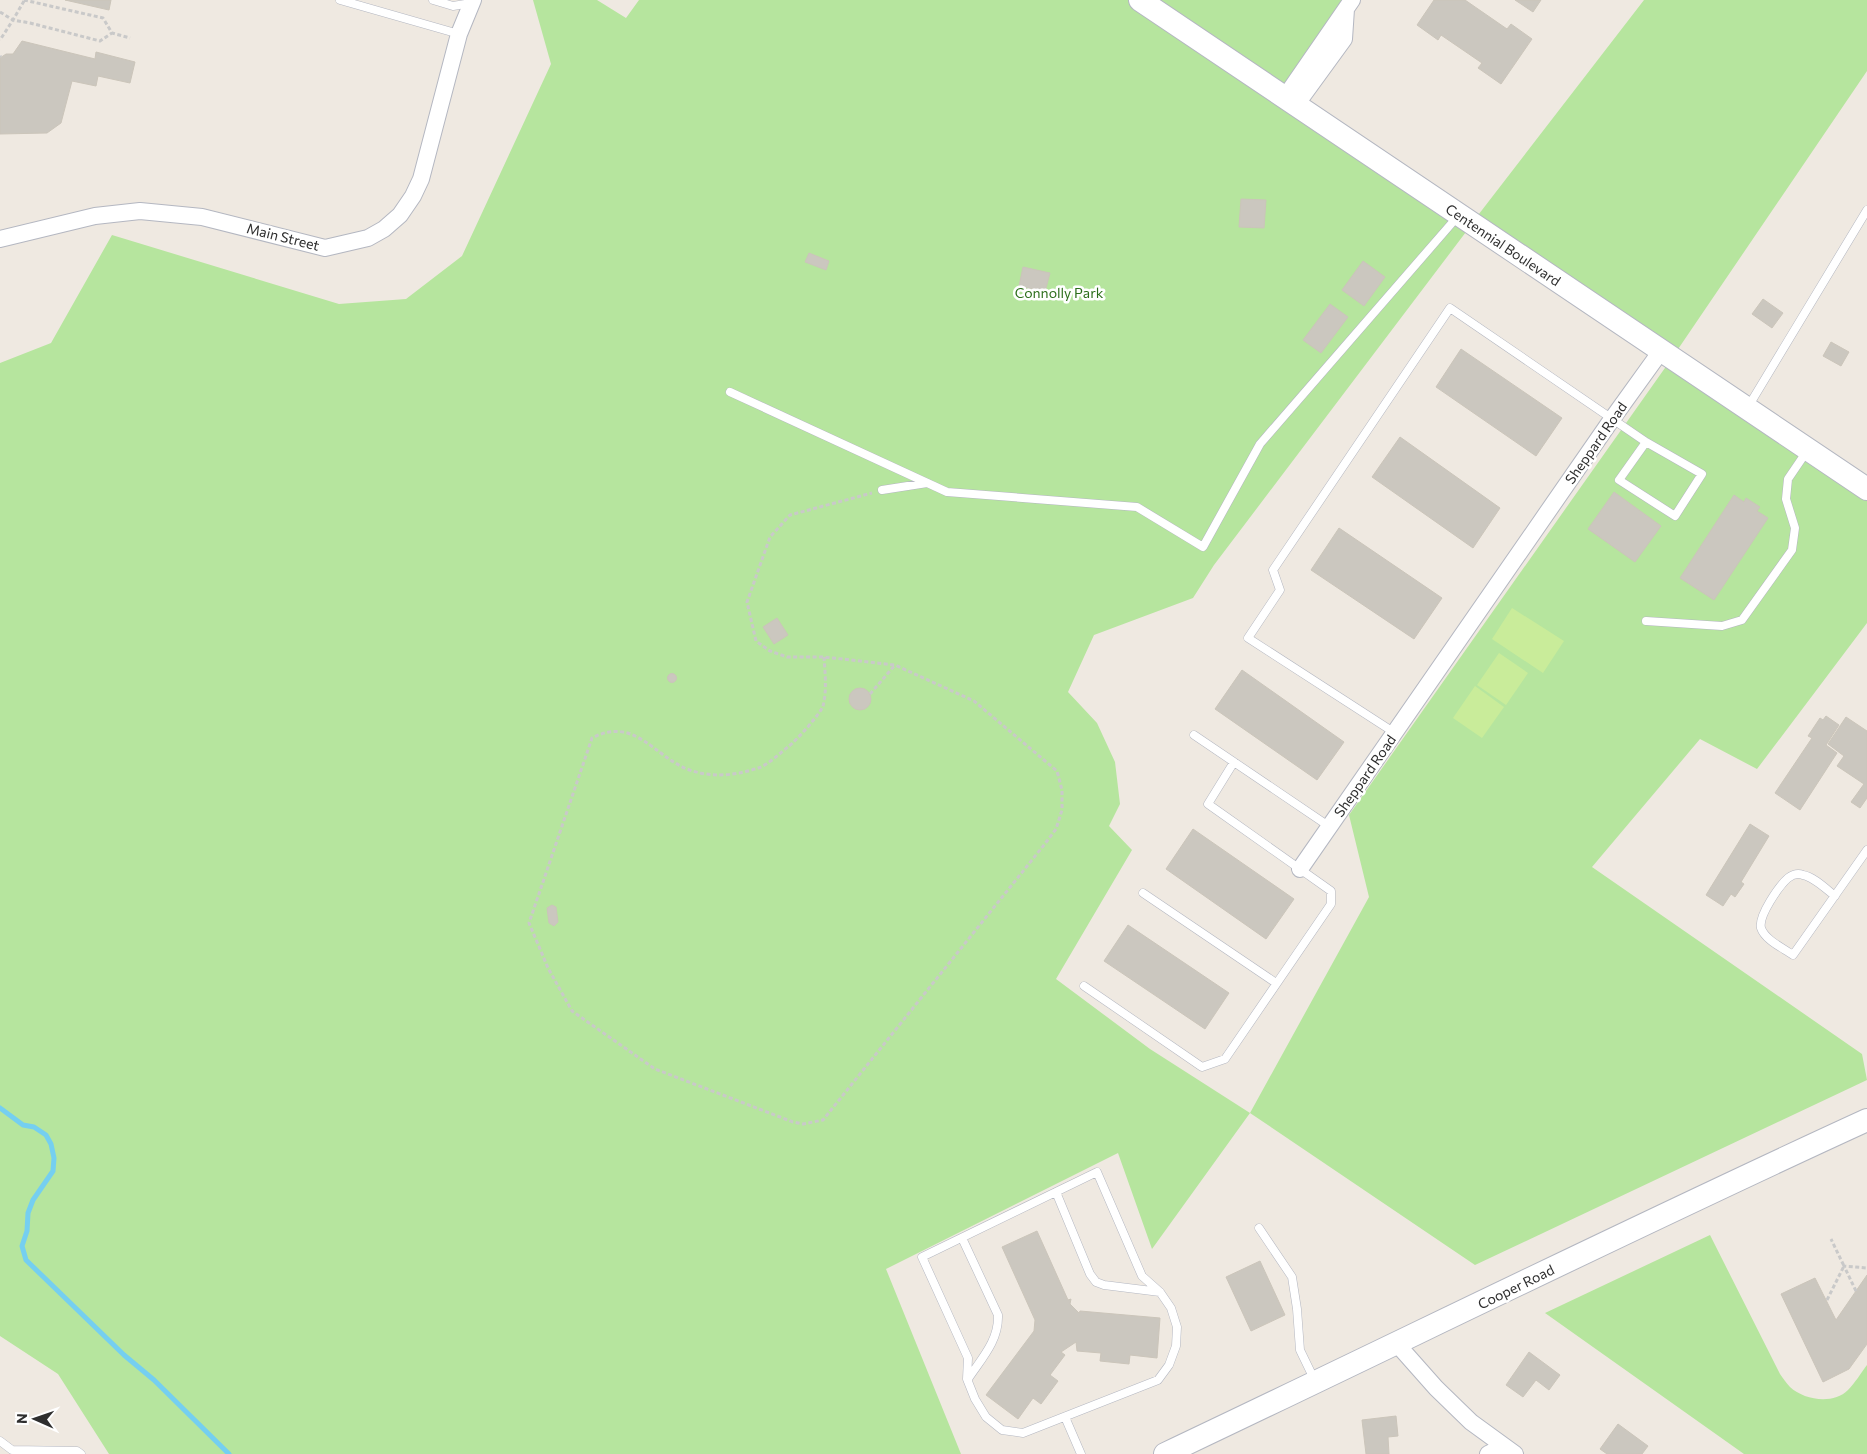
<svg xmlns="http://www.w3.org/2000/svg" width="1867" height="1454" viewBox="0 0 1867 1454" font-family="Commissioner,sans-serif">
<rect width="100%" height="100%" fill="#efe9e1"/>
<path fill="#b6e59e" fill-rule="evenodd" d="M533,0H597L626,18L639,0H1352L1285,97L1472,223L1644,0H1867V71L1672,358L1867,490V623L1757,769L1700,739L1592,867L1862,1054L1867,1080L1475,1265L1250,1113L1152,1249L1118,1153L886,1269L961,1454H109L58,1374L0,1336V363L51,343L112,235L339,304L406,299L462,256L551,64ZM1472,224L1672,358L1349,815L1369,897L1250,1113L1150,1049L1056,979L1132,850L1109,826L1120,804L1115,762L1097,723L1068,692L1094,635L1193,598L1214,565Z
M1710,1235L1780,1374C1783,1378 1786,1383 1790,1387C1804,1400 1833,1405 1848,1390C1855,1383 1861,1373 1867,1365V1454H1744L1545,1313Z"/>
<path fill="#c9ec9a" d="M1512,608L1564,641L1543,673L1492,639Z
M1499,653L1528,673L1506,705L1477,685Z
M1475,686L1504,707L1482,738L1453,718Z"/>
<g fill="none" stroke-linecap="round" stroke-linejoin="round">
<path stroke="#75cff0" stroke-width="5" d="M0,1108L23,1125L34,1127L46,1135L51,1144L54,1158L53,1171L33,1200L28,1213L27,1231L22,1246L26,1260L124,1355L154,1380L229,1454"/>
</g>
<path fill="#cbc7bf" stroke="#cbc5ba" d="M65,0H111L109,10Z
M1434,0H1465L1507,29L1511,24L1532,39L1501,84L1478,68L1482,63L1441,35L1438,40L1417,25Z
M1515,0H1541L1533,12Z
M22,41L95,59L96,52L135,62L130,83L98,76L96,86L72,81L61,123L47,133L0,134V58L6,54H13Z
M1241,199L1266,200L1264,228L1239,227Z
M809,253L829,261L826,270L805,262Z
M1363,261L1385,277L1364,306L1342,290Z
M1023,267L1050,273L1045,292L1019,286Z
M1763,299L1783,313L1772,328L1752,314Z
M1330,304L1348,317L1321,353L1303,340Z
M1831,342L1849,352L1841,366L1823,356Z
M1461,349L1562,418L1536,456L1436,387Z
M1400,437L1500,508L1473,548L1372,477Z
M1614,492L1661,526L1635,562L1588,529Z
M1734,495L1744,502L1746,498L1760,507L1757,511L1768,518L1714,600L1680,578Z
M1339,528L1442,598L1414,639L1311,570Z
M777,618L788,635L774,644L763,627Z
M1242,670L1344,742L1317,780L1215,709Z
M667.5 678a4.5 4.5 0 1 1 9 0a4.5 4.5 0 1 1-9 0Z
M849 699a11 11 0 1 1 22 0a11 11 0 1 1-22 0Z
M1826,716L1839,725L1826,745L1837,753L1800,810L1775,793L1812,738L1808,736L1820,718L1823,720Z
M1846,717L1867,731V798L1860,808L1851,802L1864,784L1837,766L1844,756L1828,744Z
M1750,824L1769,836L1741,882L1744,884L1735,897L1731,894L1723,906L1706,895Z
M1193,829L1294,899L1266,939L1166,869Z
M552,905L556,907L558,922L554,926L549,923L547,908Z
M1128,925L1229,993L1205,1029L1104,961Z
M1037,1231L1068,1300L1071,1299L1070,1304L1079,1313L1080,1311L1160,1318L1157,1358L1130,1355L1129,1364L1100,1361L1101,1353L1077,1351L1076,1342L1061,1352L1065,1355L1050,1375L1058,1381L1041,1404L1033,1398L1018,1419L986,1395L1034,1331L1035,1320L1002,1247Z
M1260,1261L1285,1315L1251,1331L1226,1277Z
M1867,1275V1344L1849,1369L1823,1382L1781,1294L1815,1278L1836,1320Z
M1529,1352L1560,1375L1549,1390L1536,1380L1523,1397L1506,1385Z
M1396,1416L1398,1436L1388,1437L1389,1454H1366L1362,1420Z
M1618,1424L1648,1446L1642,1454H1607L1600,1449Z"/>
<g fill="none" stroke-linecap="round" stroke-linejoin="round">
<g stroke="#b4b7c1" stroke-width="9">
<path id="lane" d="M340,0L459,34
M433,0L453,6L471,3
M730,392L947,492L1137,507L1203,547L1260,444L1458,216
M1748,407L1867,210
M1646,442L1702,474L1675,516L1619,480Z
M882,490L927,483
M1646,621L1722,626L1742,620L1792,550L1795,528L1786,499L1788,479L1807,451
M1395,733L1248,638L1280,590L1273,570L1450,308L1646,442
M1194,735L1330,827
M1143,893L1276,983
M1835,896C1826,889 1814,877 1803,875C1798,873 1792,875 1788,878C1779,886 1758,916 1761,928C1765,940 1783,948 1793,955L1867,850
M1084,986L1202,1067L1225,1059L1331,904V891L1208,804L1234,762
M1097,1172L1142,1276L1160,1292L1171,1308L1177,1327L1176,1346L1169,1365L1158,1380L1023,1433L1002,1430L986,1417L975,1399L967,1379L968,1358L922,1257Z
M1056,1192L1090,1274L1096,1282L1104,1285L1160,1292
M1259,1228L1292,1277L1297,1309L1300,1350L1315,1381
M962,1238L998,1315C999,1341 981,1359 968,1379
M1065,1417L1081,1454
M0,1441L12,1450L77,1451L81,1454"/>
</g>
<g stroke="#b4b7c1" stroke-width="18">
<path id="street" d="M1285,97L1352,0
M1296,105L1344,39L1346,9
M0,239L95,216L140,211L202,217L325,248L368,238L384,229L400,215L413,196L421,179L459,34L473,0
M1300,869L1612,419L1661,351
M1397,1344L1436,1388L1471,1422L1515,1454
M1488,1454L1504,1446"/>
</g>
<g stroke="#b4b7c1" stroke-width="24">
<path id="secondary" d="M1140,0L1867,489
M1165,1454C1399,1343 1631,1228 1867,1120"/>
</g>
<path stroke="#c9c9c9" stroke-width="3" stroke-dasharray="4 2.5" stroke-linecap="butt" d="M24,0L103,18L112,33L130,38
M24,1L13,20L30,23L100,41L112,33
M0,12L13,20L0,40
M0,56L1,57
M824,657C825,672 827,691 823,706C821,713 796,741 789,746C780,753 768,765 758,768C735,776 710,778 687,769C653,755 634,716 592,738L529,923L548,968L572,1011L655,1069L793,1122L803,1124L823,1120L1044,845L1056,829L1062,810V790L1057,771L974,701L895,665L824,657H787L770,651L756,641L747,602L770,537L790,515L872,493
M870,694L895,665
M1856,1291L1844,1266L1867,1268
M1827,1300L1844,1266L1831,1239"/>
<use href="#lane" stroke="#fff" stroke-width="8"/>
<use href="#street" stroke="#fff" stroke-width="16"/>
<use href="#secondary" stroke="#fff" stroke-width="22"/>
</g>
<g text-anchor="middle" stroke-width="5" stroke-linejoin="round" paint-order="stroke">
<g font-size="14" fill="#2e2e2e" stroke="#fff">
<text transform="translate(283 237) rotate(14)" y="5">Main Street</text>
<text transform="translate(1503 245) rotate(34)" y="5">Centennial Boulevard</text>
<text transform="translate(1596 443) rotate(-55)" y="5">Sheppard Road</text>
<text transform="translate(1365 776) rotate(-55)" y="5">Sheppard Road</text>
<text transform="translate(1516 1287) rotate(-26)" y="5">Cooper Road</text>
</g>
<g font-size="14" fill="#2c6e1b" stroke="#fff">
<text x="1059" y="298">Connolly Park</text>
</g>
</g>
<g transform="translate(35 1419) rotate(272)" stroke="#ffffff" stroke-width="4" paint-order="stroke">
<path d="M0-4L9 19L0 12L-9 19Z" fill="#2e2e2e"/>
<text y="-8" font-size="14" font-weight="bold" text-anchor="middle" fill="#2e2e2e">N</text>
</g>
</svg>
